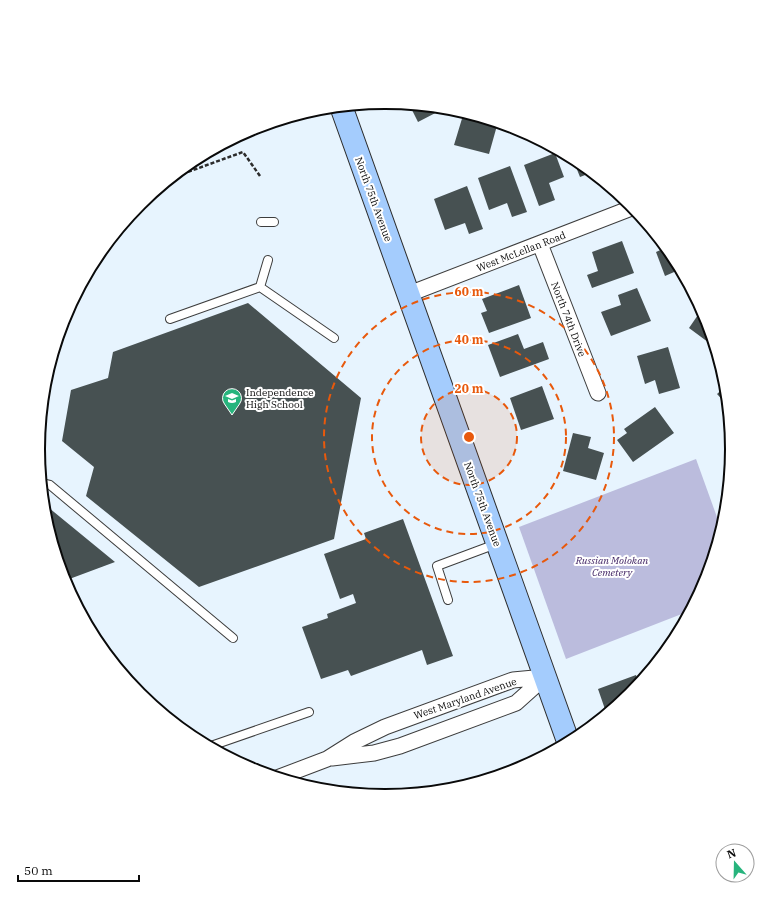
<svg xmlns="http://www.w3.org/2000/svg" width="771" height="899" viewBox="0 0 771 899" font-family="'IBM Plex Serif',serif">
<rect width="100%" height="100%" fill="#e7f4fe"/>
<path fill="#bbbcdd" d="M696,459L722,531L706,583L692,610L566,659L519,527Z"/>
<path fill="#475152" d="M409,104L431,107L445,108L418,122Z
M464,112L498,122L489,154L454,145Z
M555,153L564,177L549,183L555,200L539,206L524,165Z
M572,157L579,161L593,172L580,177Z
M510,166L527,212L512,217L507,203L489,210L478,178Z
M467,186L483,229L469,234L465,223L445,230L434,199Z
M622,241L634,273L592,288L587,275L598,271L592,252Z
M667,247L681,269L665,276L656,252Z
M519,285L531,318L489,333L481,313L487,311L482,299Z
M637,288L651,321L611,336L601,312L621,305L618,295Z
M248,303L361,398L334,539L199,587L86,496L94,467L62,441L71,390L108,378L113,352Z
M700,312L707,317L716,348L689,328Z
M518,334L524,349L543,342L549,359L500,377L488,345Z
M668,347L680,388L659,394L655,380L645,384L637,356Z
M727,385L729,406V407L717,394Z
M542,386L554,419L521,430L510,398Z
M655,407L674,433L633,462L617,440L627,433L624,429Z
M729,408V409L730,418L724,412Z
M573,433L591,437L588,448L604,453L596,480L563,471Z
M43,503L115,562L64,581L45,517Z
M403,519L453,656L427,665L422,650L351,676L348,670L321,679L302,627L328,618L327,614L356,603L353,594L340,599L324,554L366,539L364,533Z
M636,675L640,685L631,695L607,715L598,689Z"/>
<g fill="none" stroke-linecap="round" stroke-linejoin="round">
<g stroke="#3d3d3d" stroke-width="10">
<path id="lane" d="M261,222H274
M260,287L334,338
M170,319L260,287L268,260
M41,483L50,485L233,638
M448,600L437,566L496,544
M208,747L309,712"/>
</g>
<g stroke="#3d3d3d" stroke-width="17">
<path id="street" d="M540,244L598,393
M409,294L634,207
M332,758L374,753L400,746L516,703L545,677
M277,778L327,759L354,742L385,727L513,680L545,677"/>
</g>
<g stroke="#2c2c2c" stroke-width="24">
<path id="secondary" d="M341,106L569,744"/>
</g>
<path stroke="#2c2c2c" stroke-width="2.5" stroke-dasharray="4 2" stroke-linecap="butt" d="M171,178L243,152L260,176"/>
<use href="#lane" stroke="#fff" stroke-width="8"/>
<use href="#street" stroke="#fff" stroke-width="15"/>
<use href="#secondary" stroke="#a4ccfd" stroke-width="22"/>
</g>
<circle cx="469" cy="437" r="48" fill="#e8590c" fill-opacity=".12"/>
<g fill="none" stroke="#e8590c" stroke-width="2" stroke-dasharray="7 5">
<circle cx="469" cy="437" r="48"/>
<circle cx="469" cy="437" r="97"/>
<circle cx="469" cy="437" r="145"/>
</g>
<defs>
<g id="school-pin" transform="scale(1)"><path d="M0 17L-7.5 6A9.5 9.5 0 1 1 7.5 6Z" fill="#27b47d" stroke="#fff"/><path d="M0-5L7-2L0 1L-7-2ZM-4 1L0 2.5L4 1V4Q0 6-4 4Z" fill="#fff"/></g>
</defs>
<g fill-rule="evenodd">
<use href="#school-pin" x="232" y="398"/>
</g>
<g text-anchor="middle" stroke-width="4" stroke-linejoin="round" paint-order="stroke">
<g font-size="10" fill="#0a0a0a" stroke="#fff">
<text transform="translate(374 199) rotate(70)" y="4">North 75th Avenue</text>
<text transform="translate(521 251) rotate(-21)" y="4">West McLellan Road</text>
<text transform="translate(569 319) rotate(69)" y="4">North 74th Drive</text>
<text transform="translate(483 504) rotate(70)" y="4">North 75th Avenue</text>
<text transform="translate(465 698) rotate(-19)" y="4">West Maryland Avenue</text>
</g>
<g font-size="10" fill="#0a0a0a" stroke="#fff" text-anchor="start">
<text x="246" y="396">Independence<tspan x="246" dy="12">High School</tspan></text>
</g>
<g font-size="10" font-style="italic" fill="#3b1d5e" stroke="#fff">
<text x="612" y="564">Russian Molokan<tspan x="612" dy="12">Cemetery</tspan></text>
</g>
</g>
<path d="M0 0H771V899H0ZM45 449a340 340 0 1 1 680 0a340 340 0 1 1-680 0Z" fill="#fff" fill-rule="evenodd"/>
<path fill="none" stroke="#0a0a0a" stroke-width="2" d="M45 449a340 340 0 1 1 680 0a340 340 0 1 1-680 0Z"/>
<circle cx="469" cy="437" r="6" fill="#e8590c" stroke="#fff" stroke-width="2"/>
<g font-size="12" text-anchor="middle" font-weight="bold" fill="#e8590c" stroke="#fff" stroke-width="4" stroke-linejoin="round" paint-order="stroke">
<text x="469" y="296">60 m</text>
<text x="469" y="344">40 m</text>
<text x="469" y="393">20 m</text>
</g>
<g transform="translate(735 863) rotate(340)"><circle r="19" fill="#ffffff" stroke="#9d9d9d"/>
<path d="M0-3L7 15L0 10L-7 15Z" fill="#27b47d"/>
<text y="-6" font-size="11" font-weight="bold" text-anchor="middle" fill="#0a0a0a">N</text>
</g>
<path d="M18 875v6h121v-6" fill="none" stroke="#0a0a0a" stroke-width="2"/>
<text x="24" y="875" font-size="12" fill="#0a0a0a" stroke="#ffffff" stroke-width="3" paint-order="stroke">50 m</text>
</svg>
